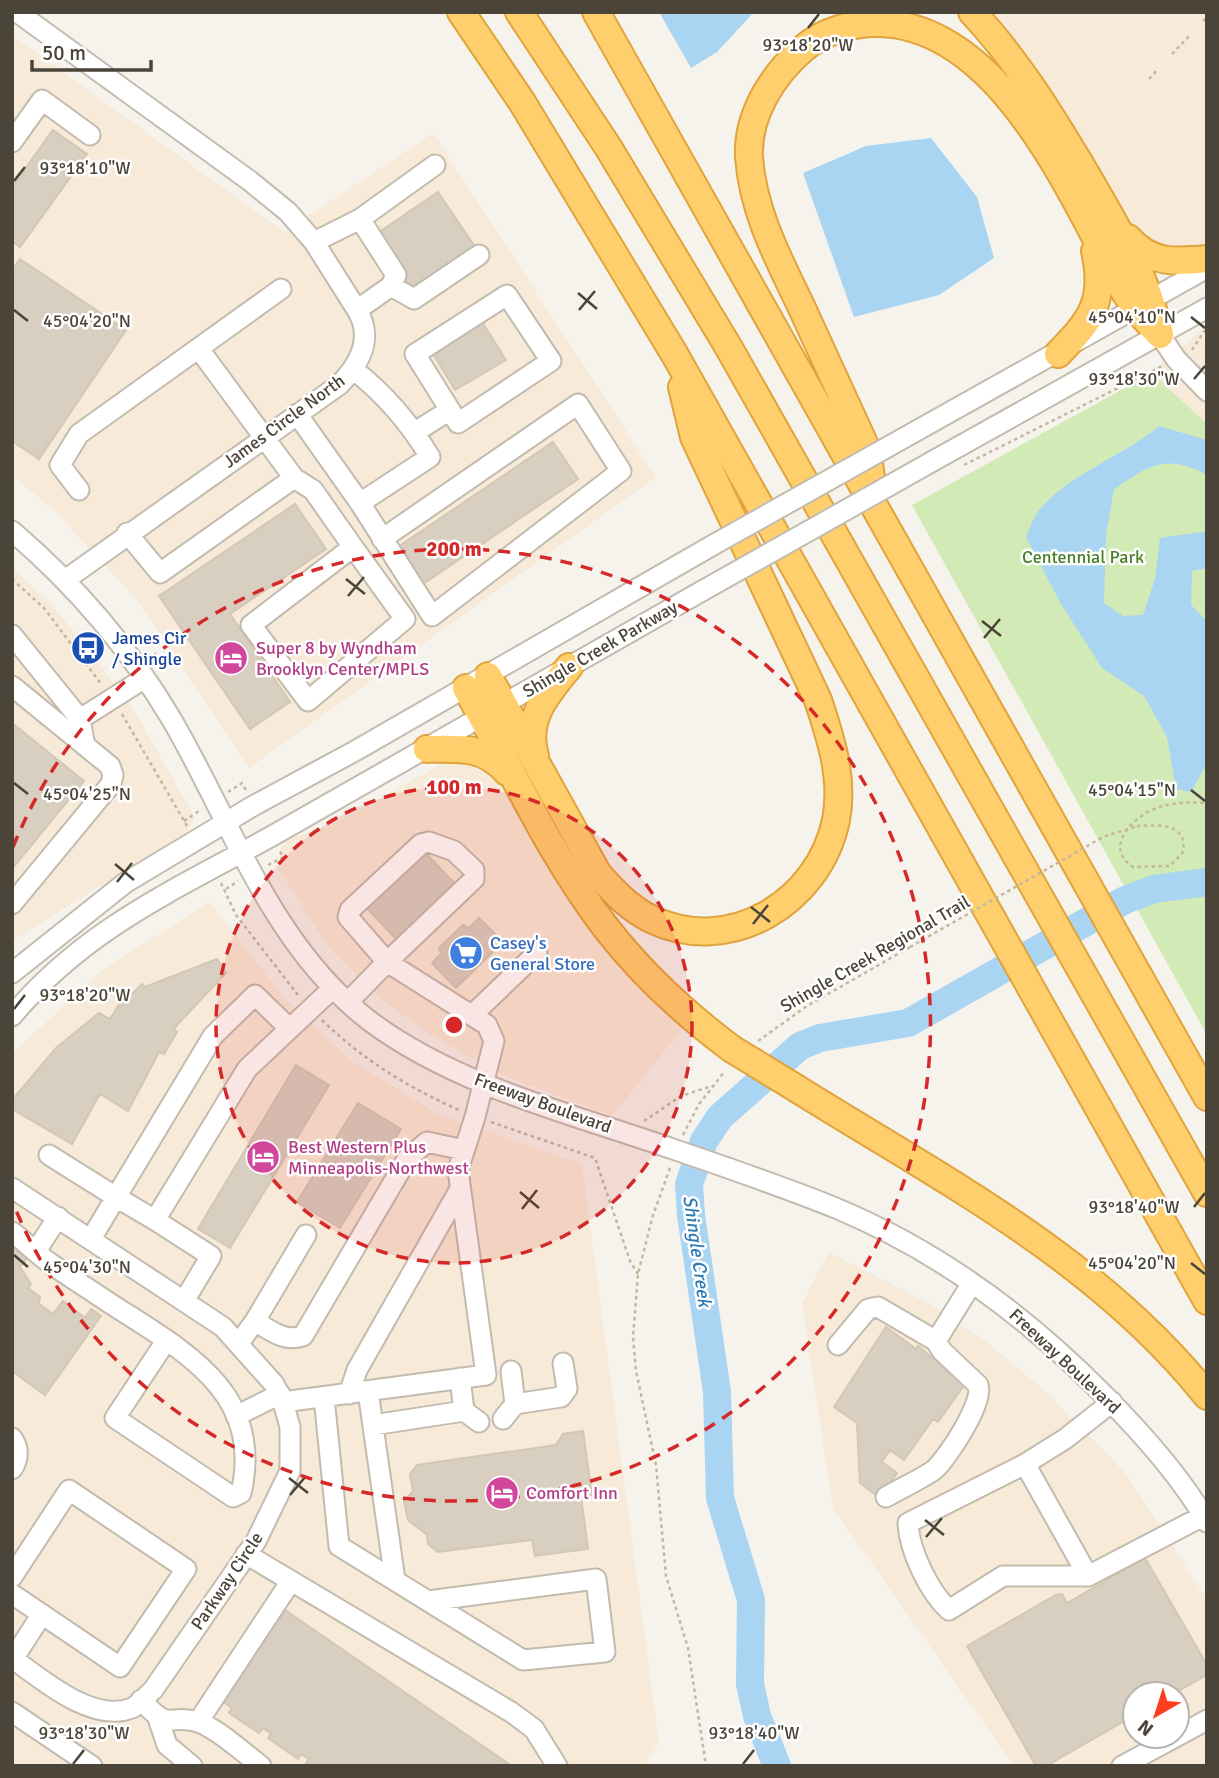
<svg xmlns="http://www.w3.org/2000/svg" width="1219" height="1778" viewBox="0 0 1219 1778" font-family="Signika,sans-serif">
<rect width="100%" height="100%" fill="#f6f3ec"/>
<path fill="#f7ead8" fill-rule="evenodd" d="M986,12H1207V247L1155,253L1117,214L1058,99L1007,32Z
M12,35L284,232L433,133L656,477L249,768L141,605L56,512L12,476Z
M1207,325V424L1152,373Z
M12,568L50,602L133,708L195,818L187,832L12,941Z
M460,758L487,764L687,1023L612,1116L502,1075L432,1036L381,999L327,945L279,870L281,848L288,840L337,822L440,765Z
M210,902L286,1000L353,1062L438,1114L582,1164L659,1743L644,1766H12V1054L103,969Z
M829,1252L934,1306L990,1345L1047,1392L1125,1473L1207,1599V1766H1014L833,1508L802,1303ZM1135,1694H1177V1736H1135Z"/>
<path fill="#d2eab5" d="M1152,373L1207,424V1035L912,505Z"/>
<path fill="#a9d4f2" d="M659,12H754L717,52L691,68Z
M931,138L977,197L994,258L939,295L854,317L803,173L866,146Z
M1159,426L1207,440V475C1166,453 1150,465 1114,489L1106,534L1104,603L1123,616L1143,615L1155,579L1160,538L1207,531V568L1192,571L1191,605L1207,621V763L1191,792L1176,789L1167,737L1144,696L1102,668L1061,604L1026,537C1030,528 1034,515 1041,508C1073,472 1122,457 1159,426Z"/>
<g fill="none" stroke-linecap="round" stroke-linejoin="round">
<path stroke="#a9d4f2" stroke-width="28" d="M777,1766L757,1716L750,1684L751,1600L720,1498L717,1392L691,1215L689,1184L704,1141L720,1117L800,1046L820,1038L908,1023L1125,900L1154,889L1207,882"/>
</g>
<path fill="#d8cfc1" stroke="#d3c7b4" stroke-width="2" d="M53,130L87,154L20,247L12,241V187Z
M438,192L477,250L413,292L375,235Z
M20,259L126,330L39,459L12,441V270Z
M482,322L506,360L455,390L432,352Z
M553,442L578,479L417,588L392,551Z
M295,504L326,549L230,614L290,702L250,729L159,596Z
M12,723L84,781L12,869Z
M421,848L456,885L398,941L363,904Z
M479,918L503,942L456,988L432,963L441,954L439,948L463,925L469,928Z
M217,959L226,973L177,1025L174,1030L177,1032L164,1054L159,1052L128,1111L100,1094L72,1144L12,1109V1100L56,1048L99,1013L110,1019L128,990L133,993L142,984L145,987Z
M296,1065L329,1085L230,1248L198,1229Z
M358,1103L401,1129L340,1228L297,1202Z
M12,1247L27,1258L20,1267L31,1284L28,1288L40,1297L39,1304L53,1314L63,1301L85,1318L91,1309L101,1316L45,1395L12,1371Z
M886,1327L916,1349L918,1346L965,1384L938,1422L933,1419L904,1460L890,1450L882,1462L897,1473L880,1498L860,1483L857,1423L834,1407Z
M583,1431L592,1495L581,1496L588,1549L535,1556L532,1540L438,1552L428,1544L427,1535L408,1520L404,1501L413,1491L410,1474L417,1465L556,1445L563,1434Z
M1145,1558L1207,1665V1675L1173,1694H1135V1715L1046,1766H1036L967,1646L1056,1595L1062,1594L1067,1603Z
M285,1610L512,1766H309L306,1763L309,1759L301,1754L298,1759L268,1738L271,1734L263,1728L259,1733L229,1713L232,1708L222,1701Z"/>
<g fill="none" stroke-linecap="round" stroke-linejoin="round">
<g stroke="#c2bbae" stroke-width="23">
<path id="minor" d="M17,12L250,181L288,212L314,242L357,310C374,338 360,364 339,385L65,580
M12,142L42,100L90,135
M360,219L435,165
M314,242L360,219L396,275L391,286
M357,310L391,286L414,299L479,255
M1160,335L1176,359L1207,391
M297,414L360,503L430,457C409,422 386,395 354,370
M918,430L1207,268
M415,432L450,410L415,354L507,295L551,361L458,423L450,410
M933,461L1207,308
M294,478L313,490L353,547L251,625L308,701L405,619L353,547
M79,490L60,465L79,434L281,289
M360,503L432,616L621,471L578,404L382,539
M12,531C75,585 130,649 172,720C232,823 272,947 371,1022C456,1085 568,1113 667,1147
M127,533L160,573L294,478L199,349
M12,635L80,719L85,746
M12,686L110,766L113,775L111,784L12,904
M80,719L145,678
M429,842L454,851L474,870V879L387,962L348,917L350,910L421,844Z
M12,973L125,883L253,806L355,751L713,545
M472,1015L537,953
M12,1016C90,923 185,886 286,828C425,749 564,670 702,591
M49,1155L116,1197L91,1239
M728,1168C764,1181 802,1194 838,1209C938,1251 1027,1317 1103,1394C1141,1432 1180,1475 1207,1522
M12,1188L223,1327L274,1384L283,1402L290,1427V1471L256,1541L153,1690C147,1695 139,1705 132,1708C93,1724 41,1679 12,1658
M155,1220L116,1197L213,1036L255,995L289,1028
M12,1232C26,1242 36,1254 50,1263C66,1275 83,1285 99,1296C173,1346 266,1386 241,1493L233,1497L115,1418L166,1341
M36,1251L58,1217
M184,1301L211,1256L155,1220L247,1069L333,988
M255,1321L306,1235
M239,1343L255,1321C271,1331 284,1342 303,1336L407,1159L427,1142L464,1150
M838,1345L868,1309L878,1307L936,1341
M460,1378L464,1411L479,1422
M368,1391L395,1580
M349,1394L357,1370L460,1189
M324,1397L339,1546L523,1660L605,1652L596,1579L428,1601
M283,1402L486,1375L458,1170L475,1117L494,1041L487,1025L387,962L348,1002
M1112,1402L1065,1439L1025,1464L1088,1576L1203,1516
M515,1404L561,1397L567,1389L563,1363
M236,1416L280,1394
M503,1419L515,1404L511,1371
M373,1425L464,1411
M12,1438C19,1447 19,1459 12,1469
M1025,1464L908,1523C909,1550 929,1592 949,1610L1003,1576H1088
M886,1497C901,1488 920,1480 934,1470C947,1459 985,1401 978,1385L942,1351L936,1341L972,1283
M246,1554L511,1712L534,1729L557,1766
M12,1577L69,1490L186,1569L120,1667L12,1594
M13,1659L42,1614
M141,1700C173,1735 167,1712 198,1722C217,1728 245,1754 261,1766
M12,1712L92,1766
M158,1718L167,1745L192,1766
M198,1722L291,1581
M1122,1766L1207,1720"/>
</g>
<g stroke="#e0a43c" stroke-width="30">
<path id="highway" d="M461,12L522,102L675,355L1207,1301
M519,12L608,147L729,348L1207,1193
M596,12L1207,1097
M972,12C1018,61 1052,117 1086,174C1116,226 1146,274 1160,334
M1128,238C1151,264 1174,262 1207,259
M1058,354C1092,319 1106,301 1095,251
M872,484L867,450C845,402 823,354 801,306C778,258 753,212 749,157C747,115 773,74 804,48C824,31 852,23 878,23C1002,25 1073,199 1124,291L1136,309L1160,335
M488,676L598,874C614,892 629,908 651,919C729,957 819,903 836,820C844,779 831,739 818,700L694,437L682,387
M466,688C511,768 550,855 606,928C642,974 685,1014 732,1049
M427,749C459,748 484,746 507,772
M535,756C524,719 547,694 569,667
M791,1085C939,1178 1096,1257 1207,1396"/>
</g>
<path stroke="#c4b79f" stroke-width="2.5" stroke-dasharray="3.5 3.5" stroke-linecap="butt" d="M1203,21L1207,17
M1172,54L1191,34
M1149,79L1158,69
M1192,350L1205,330
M964,465L1162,366
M12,579L44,608L102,685
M122,714L187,826
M228,792L242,783L246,790
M184,821L199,811
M1137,826C1157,825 1188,822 1183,852L1170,866L1133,867C1102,847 1134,816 1157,808C1173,802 1191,802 1207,803
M268,865L284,857L279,851
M221,883L236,915L298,995
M226,889L238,881
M322,1020C362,1059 407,1087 459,1110
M758,1041L807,1006L910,947
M644,1121L681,1096L712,1086
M491,1122L595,1158L630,1261L638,1274
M683,1135L699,1104L725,1071
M670,1168L653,1215L638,1274L633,1337L636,1371L656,1465L666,1576L688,1648L706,1766"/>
<use href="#minor" stroke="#fff" stroke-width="19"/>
<use href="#highway" stroke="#ffcf6e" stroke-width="26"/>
<g stroke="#c2bbae" stroke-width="23" stroke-linecap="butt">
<path id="minor-bridge" d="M713,545L918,430
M702,591L933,461
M667,1147L728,1168"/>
</g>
<g stroke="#e0a43c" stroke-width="30" stroke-linecap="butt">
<path id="highway-bridge" d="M732,1049L791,1085"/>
</g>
<path stroke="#c4b79f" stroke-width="2.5" stroke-dasharray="3.5 3.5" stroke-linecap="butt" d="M910,947L1103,837L1137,826"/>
<use href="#minor-bridge" stroke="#fff" stroke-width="19"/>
<use href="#highway-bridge" stroke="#ffcf6e" stroke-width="26"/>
</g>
<path fill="none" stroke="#4b4439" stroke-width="2.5" d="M808,28L819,14M14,181L25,167M578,293L597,309M14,310L28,321M579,310L595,291M1191,317L1205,328M1194,379L1205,366M346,579L365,594M348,596L364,577M982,621L1001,636M984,638L1000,619M14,783L28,794M1191,790L1205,801M115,864L134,880M117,882L132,863M751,907L770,922M753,924L768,905M14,1009L25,995M520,1192L539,1208M1194,1207L1205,1193M522,1209L537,1190M14,1255L28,1267M1191,1263L1205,1274M289,1478L308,1493M290,1495L306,1476M925,1520L944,1535M926,1537L942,1518M73,1764L84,1750M743,1764L754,1750"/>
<circle cx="454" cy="1025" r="238" fill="#d62828" fill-opacity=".12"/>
<g fill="none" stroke="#d62828" stroke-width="3.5" stroke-dasharray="12 9">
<circle cx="454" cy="1025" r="238"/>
<path d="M13 847A476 476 0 1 1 13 1203"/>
</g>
<defs>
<g id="bus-disc" transform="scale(1.75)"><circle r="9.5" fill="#1a4fb4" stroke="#fff"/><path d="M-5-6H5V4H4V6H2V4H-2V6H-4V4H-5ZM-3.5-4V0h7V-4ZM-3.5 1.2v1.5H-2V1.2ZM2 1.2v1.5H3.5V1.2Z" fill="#fff"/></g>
<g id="hotel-disc" transform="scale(1.75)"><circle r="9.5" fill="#d1479c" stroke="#fff"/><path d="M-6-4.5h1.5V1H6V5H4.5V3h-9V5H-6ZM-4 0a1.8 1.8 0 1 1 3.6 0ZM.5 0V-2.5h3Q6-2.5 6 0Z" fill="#fff"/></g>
<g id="supermarket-disc" transform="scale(1.75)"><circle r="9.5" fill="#3f7fe0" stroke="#fff"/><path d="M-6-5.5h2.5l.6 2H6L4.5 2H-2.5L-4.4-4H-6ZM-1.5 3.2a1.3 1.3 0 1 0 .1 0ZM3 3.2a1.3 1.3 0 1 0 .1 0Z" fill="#fff"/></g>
</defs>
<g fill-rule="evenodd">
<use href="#bus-disc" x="88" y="648"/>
<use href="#hotel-disc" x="231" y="658"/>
<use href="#supermarket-disc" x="466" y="953"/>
<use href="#hotel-disc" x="263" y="1157"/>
<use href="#hotel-disc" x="502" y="1493"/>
</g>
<g text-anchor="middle" stroke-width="5" stroke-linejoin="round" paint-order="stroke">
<g font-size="18" fill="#4b4439" stroke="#fff">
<text transform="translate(284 421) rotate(-36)" y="6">James Circle North</text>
<text transform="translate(600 649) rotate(-30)" y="6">Shingle Creek Parkway</text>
<text transform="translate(875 954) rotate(-30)" y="6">Shingle Creek Regional Trail</text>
<text transform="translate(543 1103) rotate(20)" y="6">Freeway Boulevard</text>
<text transform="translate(1065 1361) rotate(43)" y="6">Freeway Boulevard</text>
<text transform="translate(227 1581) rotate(-56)" y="6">Parkway Circle</text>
</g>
<g font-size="18" fill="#4a7f2a" stroke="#fff">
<text x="1083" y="563">Centennial Park</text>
</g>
<g font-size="18" fill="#164399" stroke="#fff" text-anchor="start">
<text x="112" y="644">James Cir<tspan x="112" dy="21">/ Shingle</tspan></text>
</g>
<g font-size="18" fill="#b23c85" stroke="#fff" text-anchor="start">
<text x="256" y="654">Super 8 by Wyndham<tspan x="256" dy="21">Brooklyn Center/MPLS</tspan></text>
<text x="288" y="1153">Best Western Plus<tspan x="288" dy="21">Minneapolis-Northwest</tspan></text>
<text x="526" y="1499">Comfort Inn</text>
</g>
<g font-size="18" fill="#366cbe" stroke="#fff" text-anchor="start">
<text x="490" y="949">Casey's<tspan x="490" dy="21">General Store</tspan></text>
</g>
<g font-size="19" font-style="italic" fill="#2e7ab2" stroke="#fff">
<text transform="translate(698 1251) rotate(82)" y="7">Shingle Creek</text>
</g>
</g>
<g font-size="18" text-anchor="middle" fill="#4b4439" stroke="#fff" stroke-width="5" stroke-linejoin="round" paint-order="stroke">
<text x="808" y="51">93°18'20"W</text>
<text x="85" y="174">93°18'10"W</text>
<text x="1132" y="323">45°04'10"N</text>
<text x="87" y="327">45°04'20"N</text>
<text x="1134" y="385">93°18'30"W</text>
<text x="1132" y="796">45°04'15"N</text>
<text x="87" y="800">45°04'25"N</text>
<text x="85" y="1001">93°18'20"W</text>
<text x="1134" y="1213">93°18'40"W</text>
<text x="1132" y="1269">45°04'20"N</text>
<text x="87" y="1273">45°04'30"N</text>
<text x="84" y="1739">93°18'30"W</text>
<text x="754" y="1739">93°18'40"W</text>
</g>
<circle cx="454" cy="1025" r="10" fill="#d62828" stroke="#fff" stroke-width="3.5"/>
<g font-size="21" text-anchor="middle" font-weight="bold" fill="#d62828" stroke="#fff" stroke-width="5" stroke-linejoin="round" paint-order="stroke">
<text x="454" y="556">200 m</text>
<text x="454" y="794">100 m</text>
</g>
<rect width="1219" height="1778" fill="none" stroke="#4b4439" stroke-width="28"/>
<g transform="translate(1156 1715) rotate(219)"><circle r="33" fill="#ffffff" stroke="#b7b4b0" stroke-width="2"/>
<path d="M0-5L12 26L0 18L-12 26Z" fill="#fc3f1d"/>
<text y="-10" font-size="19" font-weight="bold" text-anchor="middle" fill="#4b4439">N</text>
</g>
<path d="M32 60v10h119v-10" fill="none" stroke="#4b4439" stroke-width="3.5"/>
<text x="42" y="60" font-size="21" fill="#4b4439" stroke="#ffffff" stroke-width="5" paint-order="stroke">50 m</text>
</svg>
